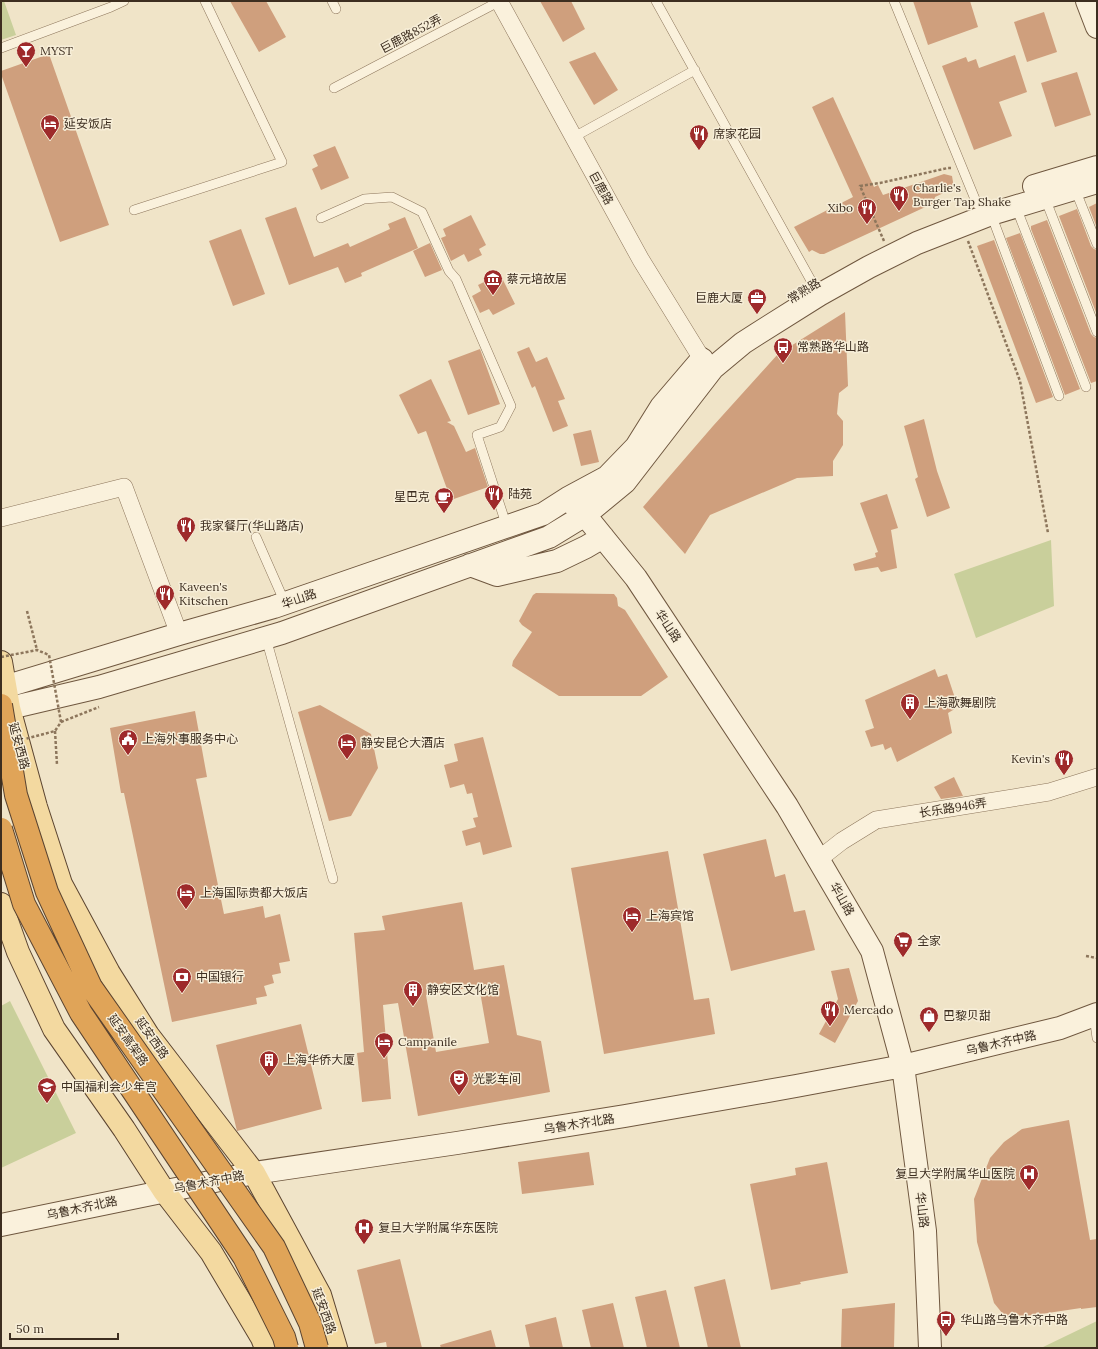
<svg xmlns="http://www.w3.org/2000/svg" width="1098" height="1349" viewBox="0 0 1098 1349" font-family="Lora,'Noto Sans SC',serif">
<rect width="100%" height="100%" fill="#f0e4c8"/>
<path fill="#c9cf9b" d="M1,1H4L16,35L1,40Z
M1051,540L1054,606L976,638L954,574Z
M10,1001L76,1133L1,1168V1006Z
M1097,1321V1348H1041Z"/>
<path fill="#cf9f7d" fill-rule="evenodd" d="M230,1H266L286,37L259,52Z
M540,1H571L585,29L563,42Z
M913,1H970L978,27L928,45Z
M1044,12L1057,52L1027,62L1014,22Z
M595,52L618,90L594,105L569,62Z
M49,54L109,225L60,242L1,74V71Z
M1015,55L1027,92L999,102L1012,136L974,150L942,66L966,57L968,62L976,59L979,68Z
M1077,72L1091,115L1055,127L1041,83Z
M833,97L874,187L878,185L883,195L944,174L952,176L954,188L935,197L934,203L824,254H820L812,250L809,252L794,227L853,197L812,107Z
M335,146L349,178L321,190L312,169L318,166L313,155Z
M1097,203V228L1089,207Z
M296,207L314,257L348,243L350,247L390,229L388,224L405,217L418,248L361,273L362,276L345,283L338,267L289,285L265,218Z
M1077,209L1091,246L1094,249L1097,250V315L1059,216Z
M471,215L486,245L479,249L482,255L468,262L464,254L451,261L441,238L446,236L443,229Z
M1047,220L1091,334L1094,337L1097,338V381L1091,383L1031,229V226Z
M241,229L265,294L233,306L209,241Z
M1020,233L1080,389L1065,395L1006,238Z
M994,240L1053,397L1036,403L977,246Z
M430,243L442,270L425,277L413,251Z
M500,274L515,304L493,315L489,309L480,313L472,296L481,291L478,285Z
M845,312L848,386L839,393L837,414L843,421V445L833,461V476L797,478L710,515L685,554L643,507L713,426L778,354Z
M529,347L536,362L547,357L565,399L558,401L568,426L553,432L535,386L532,388L517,352Z
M480,349L500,404L468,415L448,361Z
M431,379L451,421L447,422L454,426L466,452L475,448L488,487L451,500L426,431L418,434L399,395Z
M924,419L937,471L950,508L927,517L915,479L918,477L904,426Z
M591,430L599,462L581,466L573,434Z
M887,494L898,528L891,530L897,568L881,572L878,567L855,571L853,564L876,557L875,553L878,552L860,503Z
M536,593L614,594L617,598L618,606L625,610L668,677L641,696H559L512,666L513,661L532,632L522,625L519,621L533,595Z
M935,669L938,677L947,674L958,707L948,713L952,733L897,762L891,747L885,750L883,744L871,747L865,731L874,728L865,700Z
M320,705L371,734L378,768L351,816L329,821L298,712Z
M195,711L207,777L196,779L224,914L263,906L265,918L280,914L290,961L279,963L281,973L272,975L274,983L264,986L267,996L256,998L257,1004L172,1022L124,793H121L110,728Z
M483,737L512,847L483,855L480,842L466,846L462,831L476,827L473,818L478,817L472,793L467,794L464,784L450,788L444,765L458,761L454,744Z
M954,777L963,796L941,799L934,787Z
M766,839L775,877L785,874L794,912L805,910L815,950L731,971L703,854Z
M668,851L694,1000L709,998L715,1034L604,1054L571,868Z
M462,902L474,970L504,965L517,1035L541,1041L550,1092L418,1116L398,1003L383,1005L391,1099L362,1102L357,1053L364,1052L354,933L385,930L382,916ZM479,986L489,1043L436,1052L426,995Z
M849,968L858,1001L835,1043L819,1034L838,999L831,971Z
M301,1024L322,1109L237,1131L216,1045Z
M1069,1120L1090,1240L1097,1239V1307L1081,1309V1308L1007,1319L994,1303L977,1242L974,1199L990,1158L1004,1142L1022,1129Z
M589,1152L594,1185L522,1194L518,1162Z
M827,1162L848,1273L800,1282L801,1284L771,1290L750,1184L796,1175L795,1168Z
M400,1259L422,1348H387L386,1342L375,1344L357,1270Z
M725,1279L741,1348H708L694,1287Z
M666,1290L680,1348H647L635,1297Z
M613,1303L624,1348H591L582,1310Z
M895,1303L894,1348H841L842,1309Z
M556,1317L563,1348H530L525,1325Z
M491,1330L496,1348H441L440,1345Z"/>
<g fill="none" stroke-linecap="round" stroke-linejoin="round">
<g stroke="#8d765c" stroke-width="10">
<path id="lane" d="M332,1L336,9
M656,1L819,295
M894,1L977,204
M1,48L111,7L124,1
M334,88L500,1
M574,137L695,70
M1075,189L1097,244
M1045,198L1097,332
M1016,207L1086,387
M134,210L282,162L205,1
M991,214L1059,396
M321,218L364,199L392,197L422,212L449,271L456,279L511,406L500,427L477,435L507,527
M256,537L285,603
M266,638L333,879
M1094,1016L1097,1038"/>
</g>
<g stroke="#8d765c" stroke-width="18">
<path id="street" d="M499,1L641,260L702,359L712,367
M1,518L124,487L179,634
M819,859L842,841L876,820L1049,792L1097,777"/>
</g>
<g stroke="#6f573f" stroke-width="24">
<path id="secondary" d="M1087,1L1097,27
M1034,186L1097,167
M574,505L585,515L636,578L787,806L872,951L903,1066L925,1231L930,1348
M470,565L497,575L557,561L586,547L603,537
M1,688L179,634L274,607L543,514L568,498L607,477L636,447L661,407L702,359
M1,710L99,687L282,633L549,537L585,515L625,482L713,368L743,343L757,334L819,295L869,267L917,243L991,214L1097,182
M1,1225L254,1173L457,1143L625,1116L796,1086L903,1066L1060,1028L1097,1014"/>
</g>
<g stroke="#5b4430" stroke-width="24">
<path id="primary" d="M1,662L9,708L36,807L61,884L109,973L148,1035L254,1173L320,1295L336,1348
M1,904L18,952L54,1029L124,1129L164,1191L211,1252L262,1338L266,1348"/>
</g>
<path stroke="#8d765c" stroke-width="2.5" stroke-dasharray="3 2" stroke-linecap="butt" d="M884,241L860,186L880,183L948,168H951
M968,241L1020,381L1048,533
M27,611L37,650
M61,722L99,707
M55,731L57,765
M1086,956L1097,958"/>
<use href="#lane" stroke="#faf1dc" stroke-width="9"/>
<use href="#street" stroke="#faf1dc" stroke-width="17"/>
<use href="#secondary" stroke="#faf1dc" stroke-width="22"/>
<use href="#primary" stroke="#f3d9a0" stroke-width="22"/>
<g stroke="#5b4430" stroke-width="24" stroke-linecap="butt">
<path id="highway-bridge" d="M1,705L16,795L47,892L91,987L274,1247L310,1323L317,1348
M1,829L24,904L81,1013L244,1257L284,1337L287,1348"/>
</g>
<path stroke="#8d765c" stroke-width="2.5" stroke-dasharray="3 2" stroke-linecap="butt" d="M1,657L37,650L49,655L61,722L55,731L25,739"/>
<use href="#highway-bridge" stroke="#e0a458" stroke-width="22"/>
</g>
<defs>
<g id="bar-pin" transform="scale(1)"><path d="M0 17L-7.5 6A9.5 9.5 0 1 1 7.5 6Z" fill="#9e2a2b" stroke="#f7eed8"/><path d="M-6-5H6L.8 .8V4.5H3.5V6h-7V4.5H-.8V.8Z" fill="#fff"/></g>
<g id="hotel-pin" transform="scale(1)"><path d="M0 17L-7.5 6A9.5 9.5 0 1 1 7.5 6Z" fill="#9e2a2b" stroke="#f7eed8"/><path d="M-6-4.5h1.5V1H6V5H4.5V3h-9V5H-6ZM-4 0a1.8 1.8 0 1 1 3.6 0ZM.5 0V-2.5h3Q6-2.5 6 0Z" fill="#fff"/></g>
<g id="restaurant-pin" transform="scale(1)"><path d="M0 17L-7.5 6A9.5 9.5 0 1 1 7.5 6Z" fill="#9e2a2b" stroke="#f7eed8"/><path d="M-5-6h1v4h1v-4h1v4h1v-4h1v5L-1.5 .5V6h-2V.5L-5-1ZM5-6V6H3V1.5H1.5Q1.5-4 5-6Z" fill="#fff"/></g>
<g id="museum-pin" transform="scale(1)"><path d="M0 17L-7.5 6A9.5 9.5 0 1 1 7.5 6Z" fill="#9e2a2b" stroke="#f7eed8"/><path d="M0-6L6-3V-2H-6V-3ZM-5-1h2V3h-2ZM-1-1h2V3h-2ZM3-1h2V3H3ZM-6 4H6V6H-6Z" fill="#fff"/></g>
<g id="office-pin" transform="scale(1)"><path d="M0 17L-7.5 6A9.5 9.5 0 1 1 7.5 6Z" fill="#9e2a2b" stroke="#f7eed8"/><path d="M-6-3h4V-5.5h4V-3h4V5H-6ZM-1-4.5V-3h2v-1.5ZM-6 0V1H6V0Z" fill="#fff"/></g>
<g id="bus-pin" transform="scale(1)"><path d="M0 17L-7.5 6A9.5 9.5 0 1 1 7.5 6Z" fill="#9e2a2b" stroke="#f7eed8"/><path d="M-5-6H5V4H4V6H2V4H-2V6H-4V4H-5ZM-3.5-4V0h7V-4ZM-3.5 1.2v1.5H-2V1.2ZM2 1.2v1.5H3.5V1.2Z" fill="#fff"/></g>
<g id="cafe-pin" transform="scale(1)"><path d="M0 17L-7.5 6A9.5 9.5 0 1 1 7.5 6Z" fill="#9e2a2b" stroke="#f7eed8"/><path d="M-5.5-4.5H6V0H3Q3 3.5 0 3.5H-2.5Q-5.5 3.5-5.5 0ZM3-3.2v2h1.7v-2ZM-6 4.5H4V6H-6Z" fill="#fff"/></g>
<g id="building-pin" transform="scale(1)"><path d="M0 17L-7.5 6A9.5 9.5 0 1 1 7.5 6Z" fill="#9e2a2b" stroke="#f7eed8"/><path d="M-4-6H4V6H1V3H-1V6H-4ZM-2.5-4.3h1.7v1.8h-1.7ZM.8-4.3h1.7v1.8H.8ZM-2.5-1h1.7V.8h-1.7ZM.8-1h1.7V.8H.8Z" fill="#fff"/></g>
<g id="civic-pin" transform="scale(1)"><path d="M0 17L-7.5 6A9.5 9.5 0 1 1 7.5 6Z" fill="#9e2a2b" stroke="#f7eed8"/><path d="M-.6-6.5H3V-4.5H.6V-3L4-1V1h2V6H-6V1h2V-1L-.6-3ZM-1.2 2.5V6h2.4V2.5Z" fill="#fff"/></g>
<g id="supermarket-pin" transform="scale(1)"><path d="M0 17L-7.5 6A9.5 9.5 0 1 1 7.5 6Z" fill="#9e2a2b" stroke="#f7eed8"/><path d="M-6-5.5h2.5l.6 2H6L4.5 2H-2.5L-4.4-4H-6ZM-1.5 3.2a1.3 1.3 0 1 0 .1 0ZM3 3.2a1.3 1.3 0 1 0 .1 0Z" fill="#fff"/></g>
<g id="bank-pin" transform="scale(1)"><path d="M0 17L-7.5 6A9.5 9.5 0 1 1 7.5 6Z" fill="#9e2a2b" stroke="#f7eed8"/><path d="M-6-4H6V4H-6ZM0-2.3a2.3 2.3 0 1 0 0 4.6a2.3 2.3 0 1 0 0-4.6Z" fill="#fff"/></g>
<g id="shop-pin" transform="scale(1)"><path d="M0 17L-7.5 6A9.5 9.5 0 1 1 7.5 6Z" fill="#9e2a2b" stroke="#f7eed8"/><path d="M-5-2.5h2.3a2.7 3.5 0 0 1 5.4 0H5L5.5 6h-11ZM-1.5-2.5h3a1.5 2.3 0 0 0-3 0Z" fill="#fff"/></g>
<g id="theatre-pin" transform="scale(1)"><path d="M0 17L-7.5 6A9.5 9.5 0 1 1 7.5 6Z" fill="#9e2a2b" stroke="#f7eed8"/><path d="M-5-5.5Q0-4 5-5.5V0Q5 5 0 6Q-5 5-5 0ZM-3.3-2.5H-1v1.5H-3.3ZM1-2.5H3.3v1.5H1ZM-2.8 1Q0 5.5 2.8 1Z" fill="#fff"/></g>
<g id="school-pin" transform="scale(1)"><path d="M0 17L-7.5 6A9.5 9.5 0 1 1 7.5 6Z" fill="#9e2a2b" stroke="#f7eed8"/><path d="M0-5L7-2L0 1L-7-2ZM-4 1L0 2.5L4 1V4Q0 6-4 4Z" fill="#fff"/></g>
<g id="hospital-pin" transform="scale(1)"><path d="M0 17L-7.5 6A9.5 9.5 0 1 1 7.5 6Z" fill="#9e2a2b" stroke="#f7eed8"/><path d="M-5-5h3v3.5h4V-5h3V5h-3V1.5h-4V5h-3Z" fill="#fff"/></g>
</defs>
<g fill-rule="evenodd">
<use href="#bar-pin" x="26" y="51"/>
<use href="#hotel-pin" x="50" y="124"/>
<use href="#restaurant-pin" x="699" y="134"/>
<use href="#restaurant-pin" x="899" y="195"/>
<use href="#restaurant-pin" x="867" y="208"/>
<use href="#museum-pin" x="493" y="279"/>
<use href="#office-pin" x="757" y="298"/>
<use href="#bus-pin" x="783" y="347"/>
<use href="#restaurant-pin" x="494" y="494"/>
<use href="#cafe-pin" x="444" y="497"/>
<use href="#restaurant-pin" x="186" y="526"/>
<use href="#restaurant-pin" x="165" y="594"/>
<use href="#building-pin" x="910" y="703"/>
<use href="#civic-pin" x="128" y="739"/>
<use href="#hotel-pin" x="347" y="743"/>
<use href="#restaurant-pin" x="1064" y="759"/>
<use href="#hotel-pin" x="186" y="893"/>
<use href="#hotel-pin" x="632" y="916"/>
<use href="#supermarket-pin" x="903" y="941"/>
<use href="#bank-pin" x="182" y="977"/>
<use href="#building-pin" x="413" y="990"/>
<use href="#restaurant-pin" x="830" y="1010"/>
<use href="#shop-pin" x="929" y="1016"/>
<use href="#hotel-pin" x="384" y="1042"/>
<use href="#building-pin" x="269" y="1060"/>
<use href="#theatre-pin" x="459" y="1079"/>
<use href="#school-pin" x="47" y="1087"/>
<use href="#hospital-pin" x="1029" y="1174"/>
<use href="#hospital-pin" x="364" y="1228"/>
<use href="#bus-pin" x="946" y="1320"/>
</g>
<g text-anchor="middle" stroke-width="3" stroke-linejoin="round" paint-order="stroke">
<g font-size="12" fill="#3d2e20" stroke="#f7eed8">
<text transform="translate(411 34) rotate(-28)" y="4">巨鹿路852弄</text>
<text transform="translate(601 188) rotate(61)" y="4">巨鹿路</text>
<text transform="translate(804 291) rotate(-31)" y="4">常熟路</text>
<text transform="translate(299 599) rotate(-19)" y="4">华山路</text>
<text transform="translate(668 626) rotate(56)" y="4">华山路</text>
<text transform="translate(19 746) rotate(75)" y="4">延安西路</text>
<text transform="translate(953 808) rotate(-9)" y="4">长乐路946弄</text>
<text transform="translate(842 899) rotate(60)" y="4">华山路</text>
<text transform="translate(152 1038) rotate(55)" y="4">延安西路</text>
<text transform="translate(128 1040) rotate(55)" y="4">延安高架路</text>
<text transform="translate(1001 1043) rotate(-13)" y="4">乌鲁木齐中路</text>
<text transform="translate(579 1124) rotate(-9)" y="4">乌鲁木齐北路</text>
<text transform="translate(209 1182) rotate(-11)" y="4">乌鲁木齐中路</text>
<text transform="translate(82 1208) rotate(-12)" y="4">乌鲁木齐北路</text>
<text transform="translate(922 1210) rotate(83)" y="4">华山路</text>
<text transform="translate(324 1311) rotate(70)" y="4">延安西路</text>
</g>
<g font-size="12" fill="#3d2e20" stroke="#f7eed8" text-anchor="start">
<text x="40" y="55">MYST</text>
<text x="64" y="128">延安饭店</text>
<text x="713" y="138">席家花园</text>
<text x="913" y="192">Charlie's<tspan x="913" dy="14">Burger Tap Shake</tspan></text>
<text x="853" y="212" text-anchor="end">Xibo</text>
<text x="507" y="283">蔡元培故居</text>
<text x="743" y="302" text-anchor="end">巨鹿大厦</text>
<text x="797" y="351">常熟路华山路</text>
<text x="508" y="498">陆苑</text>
<text x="430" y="501" text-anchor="end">星巴克</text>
<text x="200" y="530">我家餐厅(华山路店)</text>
<text x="179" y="591">Kaveen's<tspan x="179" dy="14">Kitschen</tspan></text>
<text x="924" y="707">上海歌舞剧院</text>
<text x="142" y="743">上海外事服务中心</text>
<text x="361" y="747">静安昆仑大酒店</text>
<text x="1050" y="763" text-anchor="end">Kevin's</text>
<text x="200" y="897">上海国际贵都大饭店</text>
<text x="646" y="920">上海宾馆</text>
<text x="917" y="945">全家</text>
<text x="196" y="981">中国银行</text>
<text x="427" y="994">静安区文化馆</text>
<text x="844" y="1014">Mercado</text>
<text x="943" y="1020">巴黎贝甜</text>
<text x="398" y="1046">Campanile</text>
<text x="283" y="1064">上海华侨大厦</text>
<text x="473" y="1083">光影车间</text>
<text x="61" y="1091">中国福利会少年宫</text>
<text x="1015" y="1178" text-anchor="end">复旦大学附属华山医院</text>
<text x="378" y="1232">复旦大学附属华东医院</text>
<text x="960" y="1324">华山路乌鲁木齐中路</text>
</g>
</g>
<rect width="1098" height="1349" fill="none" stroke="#3d2e20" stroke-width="4"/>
<path d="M10 1333v6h108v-6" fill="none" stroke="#3d2e20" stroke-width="2"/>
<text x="16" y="1333" font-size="12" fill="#3d2e20" stroke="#f7eed8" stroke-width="3" paint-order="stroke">50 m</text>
</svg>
